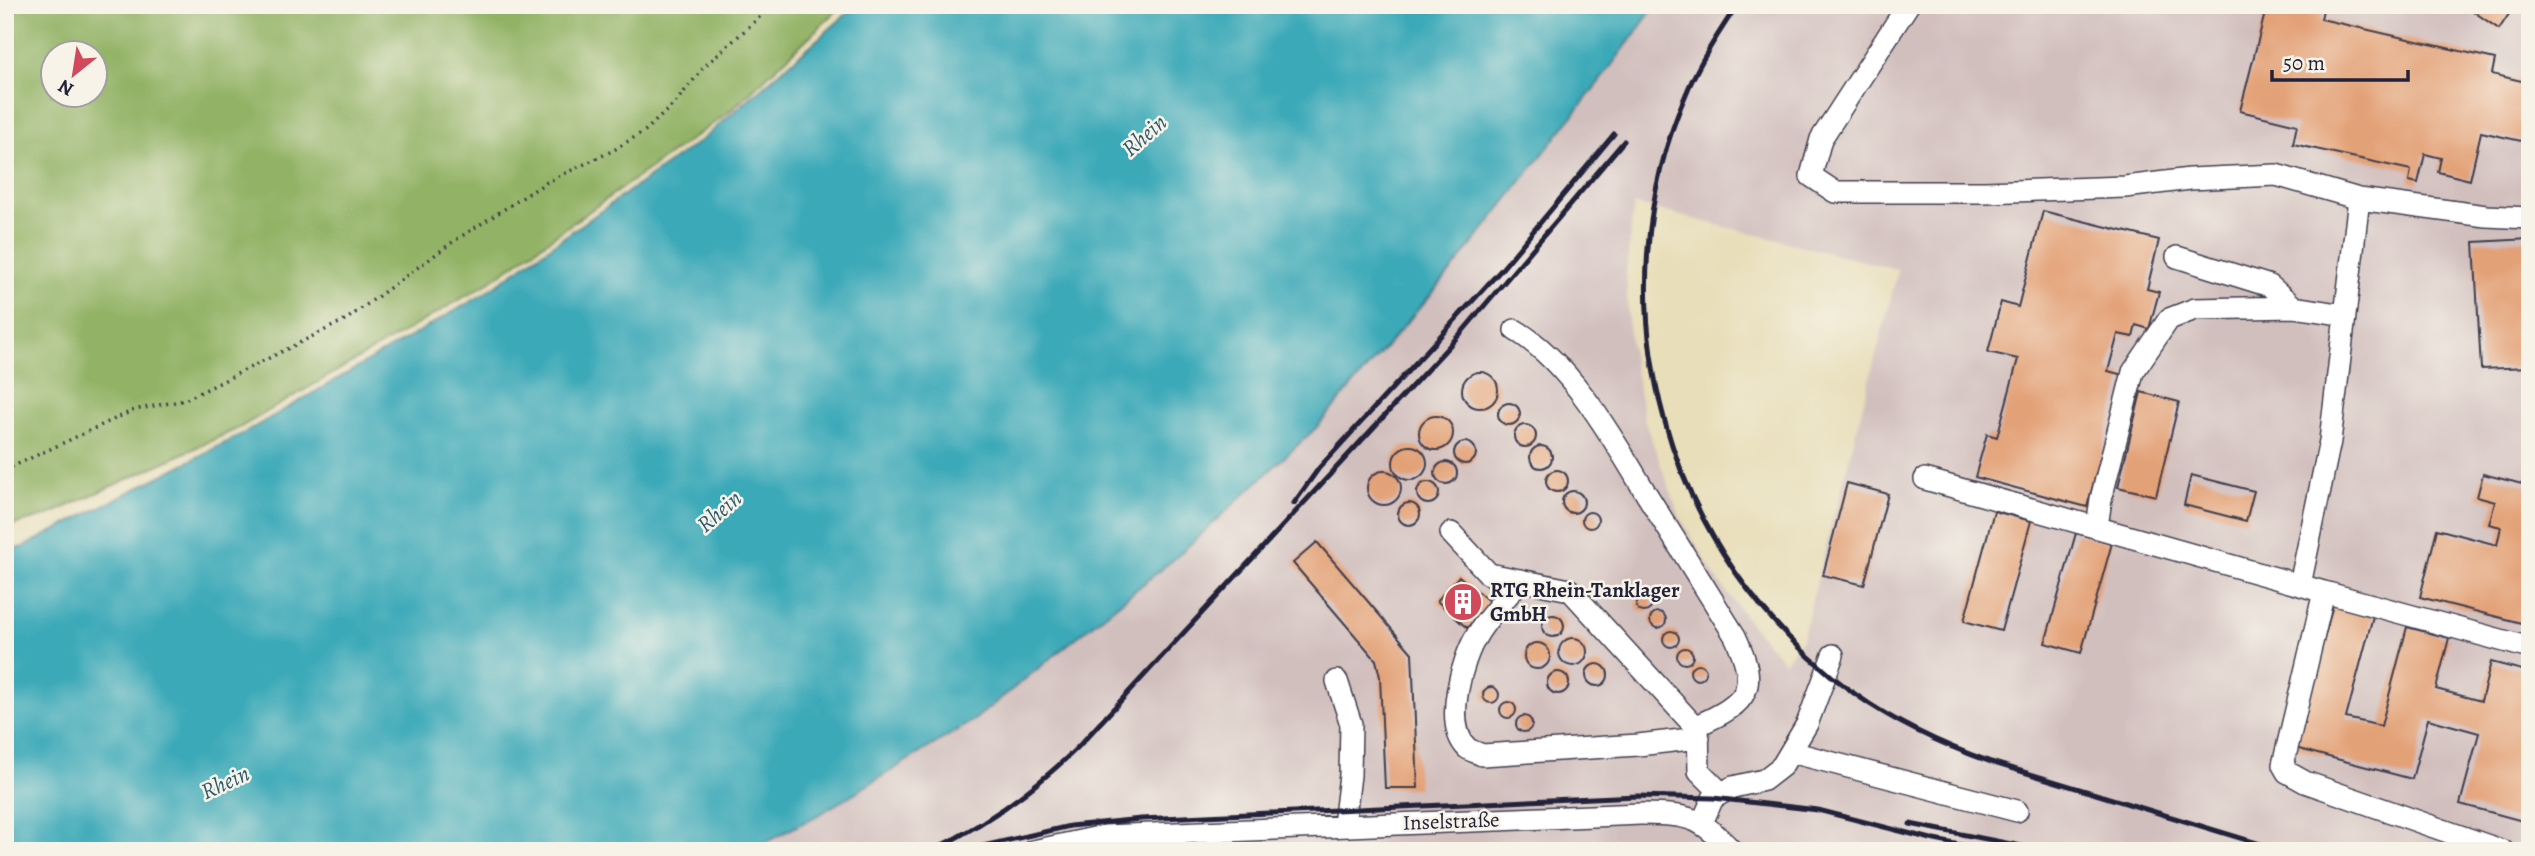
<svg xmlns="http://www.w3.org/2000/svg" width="2535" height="856" viewBox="0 0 2535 856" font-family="Alegreya,serif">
<rect width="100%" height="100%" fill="#f7f3e8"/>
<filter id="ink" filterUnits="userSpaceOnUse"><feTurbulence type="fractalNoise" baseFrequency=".0143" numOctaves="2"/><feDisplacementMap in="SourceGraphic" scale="14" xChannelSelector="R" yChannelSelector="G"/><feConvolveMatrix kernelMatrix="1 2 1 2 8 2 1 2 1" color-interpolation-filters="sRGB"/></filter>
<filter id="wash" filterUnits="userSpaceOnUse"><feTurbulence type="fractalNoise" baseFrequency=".00686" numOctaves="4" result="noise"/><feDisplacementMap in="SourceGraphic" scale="28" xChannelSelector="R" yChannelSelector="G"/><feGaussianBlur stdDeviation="1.57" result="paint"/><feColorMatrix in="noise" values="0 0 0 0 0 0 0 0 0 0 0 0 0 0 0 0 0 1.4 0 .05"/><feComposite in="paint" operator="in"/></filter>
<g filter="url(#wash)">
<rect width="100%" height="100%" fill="#e8deb9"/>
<path fill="#d1bfbe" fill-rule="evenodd" d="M1656,5H2530V851H749L813,817L974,720L1174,559L1316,428L1452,270L1603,77ZM1634,204L1898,270L1802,639L1784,662L1750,623L1715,576L1681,519L1645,422L1633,361L1628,320L1626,273Z"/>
<path fill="#92b265" stroke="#5a6a50" stroke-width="2" fill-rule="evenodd" d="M5,5H843L728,113L485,285L239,428L46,516L5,527ZM52,52H94V94H52Z"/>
<path fill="#3aa9b8" stroke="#2e667a" stroke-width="2" d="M857,5H1656L1603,77L1452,270L1316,428L1174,559L974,720L820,814L749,851H5V551L23,547L242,434L482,295L704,138Z"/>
<g id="blocks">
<path fill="#e3a177" d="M2267,5H2324L2321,19L2495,59L2492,74L2530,83V143L2481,132L2470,180L2438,172L2441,158L2425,154L2418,183L2409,181L2411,170L2293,144L2297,125L2240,111Z
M2464,5H2515L2499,29Z
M2043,211L2159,240L2147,289L2159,292L2149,329L2136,325L2133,337L2118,334L2108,371L2123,375L2087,507L1975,477L1987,434L1997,437L2018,359L1988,352L2001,302L2018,307Z
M2530,239V367L2481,369L2474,242Z
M1462 390a18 18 0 1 1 36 0a18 18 0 1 1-36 0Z
M2141,392L2179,402L2156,496L2118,487Z
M1498 414a11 11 0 1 1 22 0a11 11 0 1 1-22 0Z
M1419 433a17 17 0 1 1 34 0a17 17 0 1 1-34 0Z
M1514 436a11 11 0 1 1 22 0a11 11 0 1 1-22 0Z
M1454 453a11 11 0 1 1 22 0a11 11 0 1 1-22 0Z
M1530 457a11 11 0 1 1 22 0a11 11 0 1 1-22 0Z
M1393 463a17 17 0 1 1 34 0a17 17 0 1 1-34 0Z
M1435 473a11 11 0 1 1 22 0a11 11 0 1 1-22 0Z
M1546 481a11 11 0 1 1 22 0a11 11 0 1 1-22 0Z
M1367 488a17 17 0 1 1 34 0a17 17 0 1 1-34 0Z
M2483,474L2530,486V605L2525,624L2420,597L2437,529L2497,545L2501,527L2489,524L2495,502L2477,497Z
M2191,475L2254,491L2246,521L2184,505Z
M1417 493a11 11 0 1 1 22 0a11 11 0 1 1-22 0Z
M1847,483L1888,494L1864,585L1823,575Z
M1562 502a11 11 0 1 1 22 0a11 11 0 1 1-22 0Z
M1398 514a11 11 0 1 1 22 0a11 11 0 1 1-22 0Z
M1994,511L2031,521L2001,631L1964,621Z
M1582 520a8 8 0 1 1 16 0a8 8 0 1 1-16 0Z
M2076,533L2112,543L2081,653L2045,643Z
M1317,542L1412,653L1418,788H1385L1380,677L1376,660L1293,563Z
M1459,576L1490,602L1467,628L1437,601Z
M1636 604a8 8 0 1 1 16 0a8 8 0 1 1-16 0Z
M2333,605L2373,616L2346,718L2381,726L2407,627L2449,638L2436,689L2481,701L2491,662L2530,672V823L2460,804L2479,733L2428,719L2412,779L2295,748Z
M1650 620a8 8 0 1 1 16 0a8 8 0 1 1-16 0Z
M1542 626a11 11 0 1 1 22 0a11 11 0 1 1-22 0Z
M1663 639a8 8 0 1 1 16 0a8 8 0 1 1-16 0Z
M1559 652a14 14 0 1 1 28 0a14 14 0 1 1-28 0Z
M1524 656a13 13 0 1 1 26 0a13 13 0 1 1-26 0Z
M1677 656a8 8 0 1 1 16 0a8 8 0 1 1-16 0Z
M1586 675a11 11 0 1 1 22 0a11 11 0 1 1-22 0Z
M1690 672a8 8 0 1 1 16 0a8 8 0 1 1-16 0Z
M1547 683a11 11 0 1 1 22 0a11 11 0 1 1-22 0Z
M1483 695a8 8 0 1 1 16 0a8 8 0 1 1-16 0Z
M1500 710a8 8 0 1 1 16 0a8 8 0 1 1-16 0Z
M1516 724a8 8 0 1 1 16 0a8 8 0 1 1-16 0Z"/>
</g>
</g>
<g filter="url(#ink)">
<use href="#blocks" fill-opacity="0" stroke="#403e4e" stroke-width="2"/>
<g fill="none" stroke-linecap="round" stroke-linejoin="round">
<g stroke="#403e4e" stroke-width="24">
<path id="minor" d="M1908,5L1821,139L1811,176L1835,192H1985L2125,187L2190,179L2276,175L2359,199
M2177,257L2270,286L2294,307
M1515,330C1570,362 1614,440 1647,495C1676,542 1706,589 1735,636C1759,687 1750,703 1698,725L1699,771L1721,793
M1925,479L2300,585
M2097,527L2101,499L2133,372L2169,319L2195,309L2294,307L2345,315
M1451,533L1489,574L1570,590L1698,730
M1521,580C1506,598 1489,615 1477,635C1462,659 1443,725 1467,748C1471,751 1478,753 1482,755L1638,745L1699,738
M2324,592L2530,648
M1337,681L1351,724L1350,775L1344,825
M1791,752L2017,811
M1702,823L1713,798L1733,787L1764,780L1782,766L1807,724L1833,655
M1033,851L1104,836L1641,814C1689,815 1698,815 1732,851
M2503,851L2305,782L2287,772L2283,765L2324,592L2300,585L2330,441L2359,199L2486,216L2530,218"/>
</g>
<path stroke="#403e4e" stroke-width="3.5" stroke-dasharray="2 5" stroke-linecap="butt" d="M5,470L134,410L185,400L347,319L454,241L547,182L614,150L646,130L675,103L704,67L773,5"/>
<use href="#minor" stroke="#fff" stroke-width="21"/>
<path stroke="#22223b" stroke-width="5" d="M1737,5C1720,31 1702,58 1689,87C1593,302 1664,557 1855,694C1897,724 1943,745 1991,762L2283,851
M1294,503L1319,468L1501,270L1614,134
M1910,824L2047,851
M930,851C985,825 1033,791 1077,748L1462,332L1624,141
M962,851L1070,826L1141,819L1637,796L1713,798L1818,810L1935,840L1990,851"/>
</g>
</g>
<defs>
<g id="building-disc" transform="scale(2.0125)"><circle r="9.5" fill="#d1495b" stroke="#f7f3e8"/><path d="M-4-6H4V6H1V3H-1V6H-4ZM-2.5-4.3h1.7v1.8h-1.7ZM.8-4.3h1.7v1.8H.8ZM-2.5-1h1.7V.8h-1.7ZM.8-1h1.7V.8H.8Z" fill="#fff"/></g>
</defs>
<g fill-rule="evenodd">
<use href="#building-disc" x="1463" y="602"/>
</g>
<g text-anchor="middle" stroke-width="5" stroke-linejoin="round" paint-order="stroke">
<g font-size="21" font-weight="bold" fill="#22223b" stroke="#f7f3e8" text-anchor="start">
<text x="1490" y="597">RTG Rhein-Tanklager<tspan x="1490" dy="24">GmbH</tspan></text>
</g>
<g font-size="21" fill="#22223b" stroke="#f7f3e8">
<text transform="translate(1451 821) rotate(-2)" y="7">Inselstraße</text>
</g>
<g font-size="23" font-style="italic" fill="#2c586d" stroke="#f7f3e8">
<text transform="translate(1144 135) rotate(-41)" y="8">Rhein</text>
<text transform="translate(719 511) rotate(-41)" y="8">Rhein</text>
<text transform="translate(225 782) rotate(-25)" y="8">Rhein</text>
</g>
</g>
<rect width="2535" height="856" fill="none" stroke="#f7f3e8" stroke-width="28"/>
<g transform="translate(74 74) rotate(210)"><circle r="33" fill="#f7f3e8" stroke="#a29fa3" stroke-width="2"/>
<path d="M0-5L12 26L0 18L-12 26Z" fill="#d1495b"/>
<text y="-10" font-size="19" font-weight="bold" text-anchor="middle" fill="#22223b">N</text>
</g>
<path d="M2272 70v10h136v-10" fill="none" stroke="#22223b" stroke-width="3.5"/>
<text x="2283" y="70" font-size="21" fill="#22223b" stroke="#f7f3e8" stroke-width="5" paint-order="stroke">50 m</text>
</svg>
